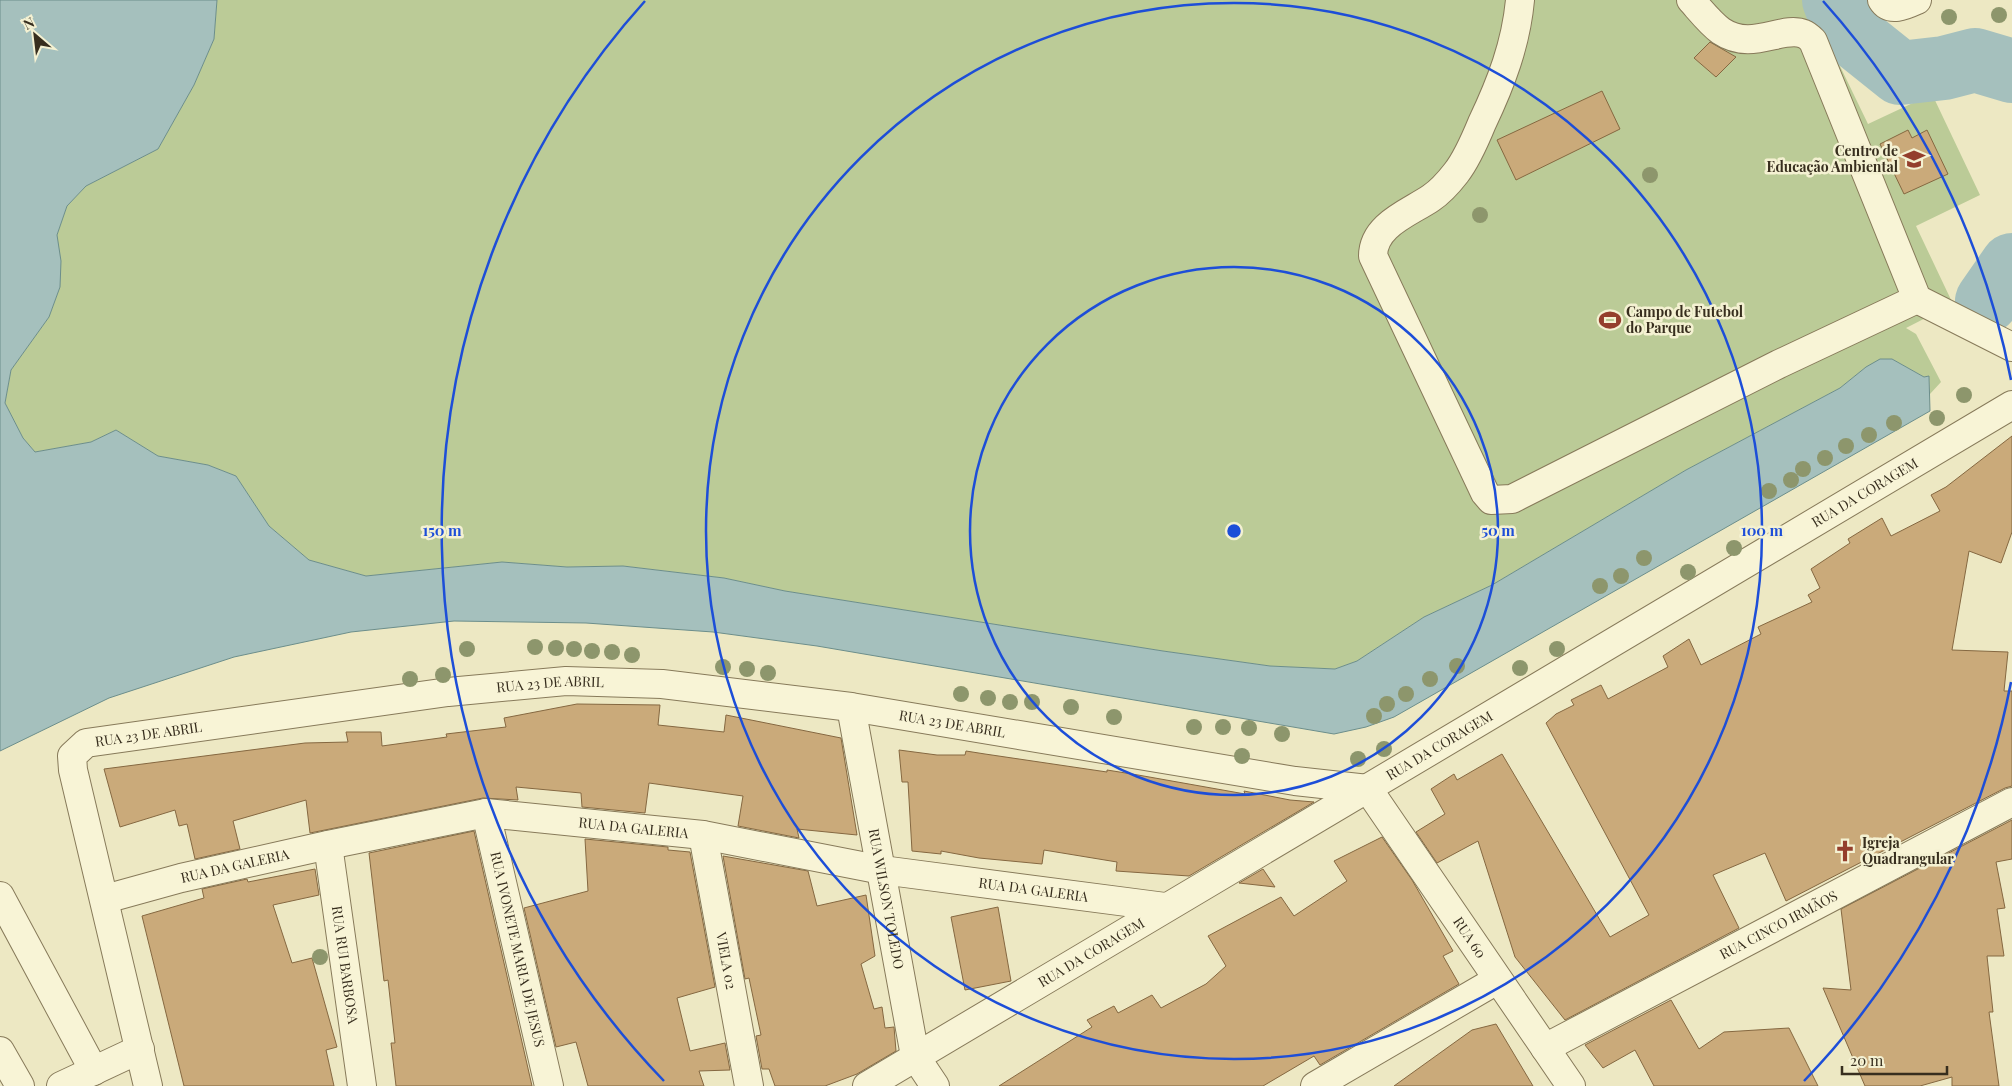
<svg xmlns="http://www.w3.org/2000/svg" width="2012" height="1086" viewBox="0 0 2012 1086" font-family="'Playfair Display',serif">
<rect width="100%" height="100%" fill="#ede8c3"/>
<path fill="#bbcb97" d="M217,0H1808L1868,124L1932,94L1980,195L1916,226L1953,304L1906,328L1916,334L1941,382L1930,394L1929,376L1924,377L1892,359L1866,367L1840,388L1686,470L1492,585L1424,617L1357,661L1335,669L1270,666L1163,651L785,591L724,578L624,566L567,567L502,562L366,576L309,560L269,526L236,476L208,465L158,456L116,430L91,442L35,452L23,438L5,403L11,370L49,317L60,287L57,235L67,206L86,186L158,149L194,85L214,39Z"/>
<path fill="#a5c0bd" stroke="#6c8e8b" d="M0,0H217L214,39L194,85L158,149L86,186L67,206L57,235L61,261L60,287L49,317L11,370L5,403L23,438L35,452L91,442L116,430L158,456L208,465L236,476L269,526L309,560L366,576L502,562L567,567L623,566L724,578L785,591L1163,651L1270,666L1335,669L1357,661L1424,617L1492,585L1686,470L1840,388L1866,367L1880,359H1892L1924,377L1929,376L1930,411L1394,717L1366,727L1334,734L817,646L713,632L586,623L454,621L351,632L234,657L109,698L0,751Z"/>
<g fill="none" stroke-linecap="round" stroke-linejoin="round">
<path stroke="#a5c0bd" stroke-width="64" d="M1834,0L1845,29L1900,73L1944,68L1975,60L2012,71
M1987,301L2012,265"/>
</g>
<path fill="#caaa7a" stroke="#856841" d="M1710,42L1736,57L1716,77L1694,58Z
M1602,91L1620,129L1516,180L1497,140Z
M1908,130L1912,138L1927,130L1948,174L1904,194L1880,144Z
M2012,436V532L2001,563L1969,551L1952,650L2008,652L2004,691H2012V786L2005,788L1786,901L1765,853L1713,875L1739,928L1565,1020L1515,957L1478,841L1437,863L1416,832L1445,814L1431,789L1454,774L1457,780L1502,754L1610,937L1649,915L1546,723L1556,714L1574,705L1571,700L1601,685L1608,699L1668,667L1663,656L1689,639L1701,665L1761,634L1758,627L1812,602L1808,595L1820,588L1811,569L1850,543L1848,539L1882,518L1891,536L1940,511L1931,495L1946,487Z
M577,704L660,705L658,725L724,732L726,715L841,738L857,835L797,829L799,838L738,826L743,796L649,783L645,813L582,807L581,793L516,787L518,800L483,798L310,833L306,800L233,821L240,849L195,859L187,824L179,826L175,810L120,827L104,769L305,743L348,742L346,732H381L382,746L447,737L446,734L506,727L504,718Z
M899,750L937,755H965L966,751L985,754L1107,772V770L1138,775L1245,794L1244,791L1290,800L1314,802L1189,876L1116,871L1117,862L1044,850L1042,864L979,858L941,851V854L912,851L908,782H902Z
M2012,820V859L1996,862L2005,908L1997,909L2004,956H1987L1993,1012H1989L1999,1086H1952V1077L1920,1086H1865L1823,988L1851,990L1841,909Z
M474,831L532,1086H396L391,1043H395L388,980L384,981L369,853Z
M1382,837L1412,880L1453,951L1443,956L1459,984L1320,1065L1314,1056L1263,1086H999L1092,1027L1087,1020L1114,1006L1118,1013L1152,995L1161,1008L1206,984L1226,966L1208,936L1281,897L1294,916L1347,881L1334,861Z
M585,839L668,847V850L690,852L715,987L677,998L690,1051L725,1043L730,1070L699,1071L704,1086H588L576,1042L556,1047L524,908L588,891Z
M723,856L808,871L817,906L866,895L875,956L861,964L874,1009L882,1007L885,1028L894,1027L896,1051L857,1074L825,1086H775L769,1069H762L756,1036L761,1035L749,978L745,979Z
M315,869L319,895L273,905L292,963L312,958L337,1047L326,1050L334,1086H184L142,916L204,898L202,889L247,879L248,882Z
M1263,869L1275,887L1239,883Z
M998,907L1011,981L965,990L951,917Z
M1671,1000L1699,1049L1724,1032L1789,1028L1818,1086H1654L1635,1050L1603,1068L1585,1045Z
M1496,1024L1533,1086H1394L1472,1030Z"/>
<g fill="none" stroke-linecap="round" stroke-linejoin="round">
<g stroke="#877a5a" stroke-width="30">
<g id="minor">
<path d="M1520,0C1516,44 1501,83 1482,123C1475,140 1467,159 1456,173C1449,182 1440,192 1431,198C1409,213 1373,225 1373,256L1485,493L1491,500L1512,499L1779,364L1917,299"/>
<path d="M1691,0C1700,10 1710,23 1721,31C1752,52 1782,25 1804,34C1807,35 1811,39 1813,41L1917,299L2012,347"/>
<path d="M1882,0C1890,13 1906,5 1917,0"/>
<path id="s1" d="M851,707L915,1056L935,1086"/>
<path id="s2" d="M1368,789L1571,1086"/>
<path id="s3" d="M486,813L549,1086"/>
<path id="s4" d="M703,835L749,1086"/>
<path id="s5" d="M328,845L362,1086"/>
<path d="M0,896L94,1071"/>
<path id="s6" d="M105,899L181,878L328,845L486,813L703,835L882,870L1165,907"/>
<path id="s7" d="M1545,1048L2012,802"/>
<path d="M0,1051L20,1086"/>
<path d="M61,1086L140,1049"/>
<path id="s8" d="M148,1086L73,770L72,756L86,743L448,692L566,681L662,684L851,707L1295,781L1368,789"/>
<path id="s9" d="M867,1086L2012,405"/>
<path d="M1315,1086L1497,980"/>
</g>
</g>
<use href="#minor" stroke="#f8f4d6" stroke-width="28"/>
</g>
<g fill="#8d966c">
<circle cx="1999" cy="15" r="8"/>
<circle cx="1949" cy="17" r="8"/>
<circle cx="1650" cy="175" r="8"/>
<circle cx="1480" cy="215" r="8"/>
<circle cx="1964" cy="395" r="8"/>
<circle cx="1937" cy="418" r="8"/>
<circle cx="1894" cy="423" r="8"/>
<circle cx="1869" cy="435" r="8"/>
<circle cx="1846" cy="446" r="8"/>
<circle cx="1825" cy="458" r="8"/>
<circle cx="1803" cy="469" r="8"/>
<circle cx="1791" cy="480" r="8"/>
<circle cx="1769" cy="491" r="8"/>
<circle cx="1734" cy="548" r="8"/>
<circle cx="1644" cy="558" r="8"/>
<circle cx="1688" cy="572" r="8"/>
<circle cx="1621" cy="576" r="8"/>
<circle cx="1600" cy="586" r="8"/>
<circle cx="535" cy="647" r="8"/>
<circle cx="556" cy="648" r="8"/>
<circle cx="467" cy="649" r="8"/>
<circle cx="574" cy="649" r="8"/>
<circle cx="1557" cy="649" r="8"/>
<circle cx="592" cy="651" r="8"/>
<circle cx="612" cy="652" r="8"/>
<circle cx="632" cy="655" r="8"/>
<circle cx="1457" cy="666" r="8"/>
<circle cx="723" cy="667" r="8"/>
<circle cx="1520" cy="668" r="8"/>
<circle cx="747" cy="669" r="8"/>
<circle cx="768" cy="673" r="8"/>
<circle cx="443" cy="675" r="8"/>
<circle cx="410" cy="679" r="8"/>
<circle cx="1430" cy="679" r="8"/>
<circle cx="961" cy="694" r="8"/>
<circle cx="1406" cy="694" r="8"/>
<circle cx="988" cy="698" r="8"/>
<circle cx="1010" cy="702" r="8"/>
<circle cx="1032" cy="702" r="8"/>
<circle cx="1387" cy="704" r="8"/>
<circle cx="1071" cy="707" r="8"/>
<circle cx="1374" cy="716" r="8"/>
<circle cx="1114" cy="717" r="8"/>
<circle cx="1194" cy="727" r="8"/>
<circle cx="1223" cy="727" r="8"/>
<circle cx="1249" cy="728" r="8"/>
<circle cx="1282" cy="734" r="8"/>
<circle cx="1384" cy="749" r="8"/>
<circle cx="1242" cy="756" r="8"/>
<circle cx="1358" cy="759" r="8"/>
<circle cx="320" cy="957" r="8"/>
</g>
<g fill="none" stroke="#1d4ed8" stroke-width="2.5">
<circle cx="1234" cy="531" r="264"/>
<circle cx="1234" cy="531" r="528"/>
<path d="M2011 682A792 792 0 0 1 1804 1081M664 1081A792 792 0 0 1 645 1M1823 1A792 792 0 0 1 2011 380"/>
</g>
<defs>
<g id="school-bare" transform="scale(1.725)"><path d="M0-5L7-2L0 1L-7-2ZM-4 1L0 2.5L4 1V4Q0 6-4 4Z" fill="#943e2c" stroke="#f4f1d2" stroke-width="2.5" paint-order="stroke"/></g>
<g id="stadium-bare" transform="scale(1.725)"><path d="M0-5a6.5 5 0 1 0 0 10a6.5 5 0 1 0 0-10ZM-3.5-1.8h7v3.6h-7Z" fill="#943e2c" stroke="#f4f1d2" stroke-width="2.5" paint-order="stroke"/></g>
<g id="church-bare" transform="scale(1.725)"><path d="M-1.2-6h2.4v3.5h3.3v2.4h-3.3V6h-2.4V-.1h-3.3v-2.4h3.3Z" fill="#943e2c" stroke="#f4f1d2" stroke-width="2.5" paint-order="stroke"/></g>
</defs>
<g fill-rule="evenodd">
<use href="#school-bare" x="1914" y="159"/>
<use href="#stadium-bare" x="1610" y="320"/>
<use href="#church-bare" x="1845" y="851"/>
</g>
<g text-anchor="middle" stroke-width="5" stroke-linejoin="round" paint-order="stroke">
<g font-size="14" font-weight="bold" fill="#372e1e" stroke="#f4f1d2" text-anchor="start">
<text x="1898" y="156" text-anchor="end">Centro de<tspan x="1898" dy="16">Educação Ambiental</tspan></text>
<text x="1626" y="317">Campo de Futebol<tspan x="1626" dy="16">do Parque</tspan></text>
<text x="1862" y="848">Igreja<tspan x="1862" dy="16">Quadrangular</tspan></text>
</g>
<g font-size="14" fill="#372e1e" stroke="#f4f1d2">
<text dy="5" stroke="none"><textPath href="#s9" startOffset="1161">RUA DA CORAGEM</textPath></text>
<text dy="5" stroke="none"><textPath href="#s8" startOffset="826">RUA 23 DE ABRIL</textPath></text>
<text dy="5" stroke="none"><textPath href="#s8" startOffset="1231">RUA 23 DE ABRIL</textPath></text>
<text dy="5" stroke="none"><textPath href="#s8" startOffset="421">RUA 23 DE ABRIL</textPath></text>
<text dy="5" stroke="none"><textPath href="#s9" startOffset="666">RUA DA CORAGEM</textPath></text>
<text dy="5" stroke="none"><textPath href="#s6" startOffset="539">RUA DA GALERIA</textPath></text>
<text dy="5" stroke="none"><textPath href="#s6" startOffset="134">RUA DA GALERIA</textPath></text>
<text dy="5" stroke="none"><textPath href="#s6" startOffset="944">RUA DA GALERIA</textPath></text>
<text dy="5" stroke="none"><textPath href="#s1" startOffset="195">RUA WILSON TOLEDO</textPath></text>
<text dy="5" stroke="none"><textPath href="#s7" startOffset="264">RUA CINCO IRMÃOS</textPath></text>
<text dy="5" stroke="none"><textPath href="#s2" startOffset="180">RUA 60</textPath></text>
<text dy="5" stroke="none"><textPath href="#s3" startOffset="140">RUA IVONETE MARIA DE JESUS</textPath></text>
<text dy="5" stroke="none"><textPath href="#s9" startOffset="261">RUA DA CORAGEM</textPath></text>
<text dy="5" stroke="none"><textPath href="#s4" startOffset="128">VIELA 02</textPath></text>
<text dy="5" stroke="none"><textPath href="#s5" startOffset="121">RUA RUI BARBOSA</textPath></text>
</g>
</g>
<circle cx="1234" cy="531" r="8" fill="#1d4ed8" stroke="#f4f1d2" stroke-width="2.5"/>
<g font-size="15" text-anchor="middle" font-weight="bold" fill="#1d4ed8" stroke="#f4f1d2" stroke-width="5" stroke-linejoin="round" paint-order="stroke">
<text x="1498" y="536">50 m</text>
<text x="1762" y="536">100 m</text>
<text x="442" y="536">150 m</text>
</g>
<g transform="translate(35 35) rotate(332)" stroke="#f4f1d2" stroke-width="4" paint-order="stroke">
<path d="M0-4L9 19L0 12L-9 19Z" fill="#372e1e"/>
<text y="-8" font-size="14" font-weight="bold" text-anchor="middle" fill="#372e1e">N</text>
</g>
<path d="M1842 1066v8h105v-8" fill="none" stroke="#372e1e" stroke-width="2.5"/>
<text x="1850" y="1066" font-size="15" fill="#372e1e" stroke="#f4f1d2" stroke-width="4" paint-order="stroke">20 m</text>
</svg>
